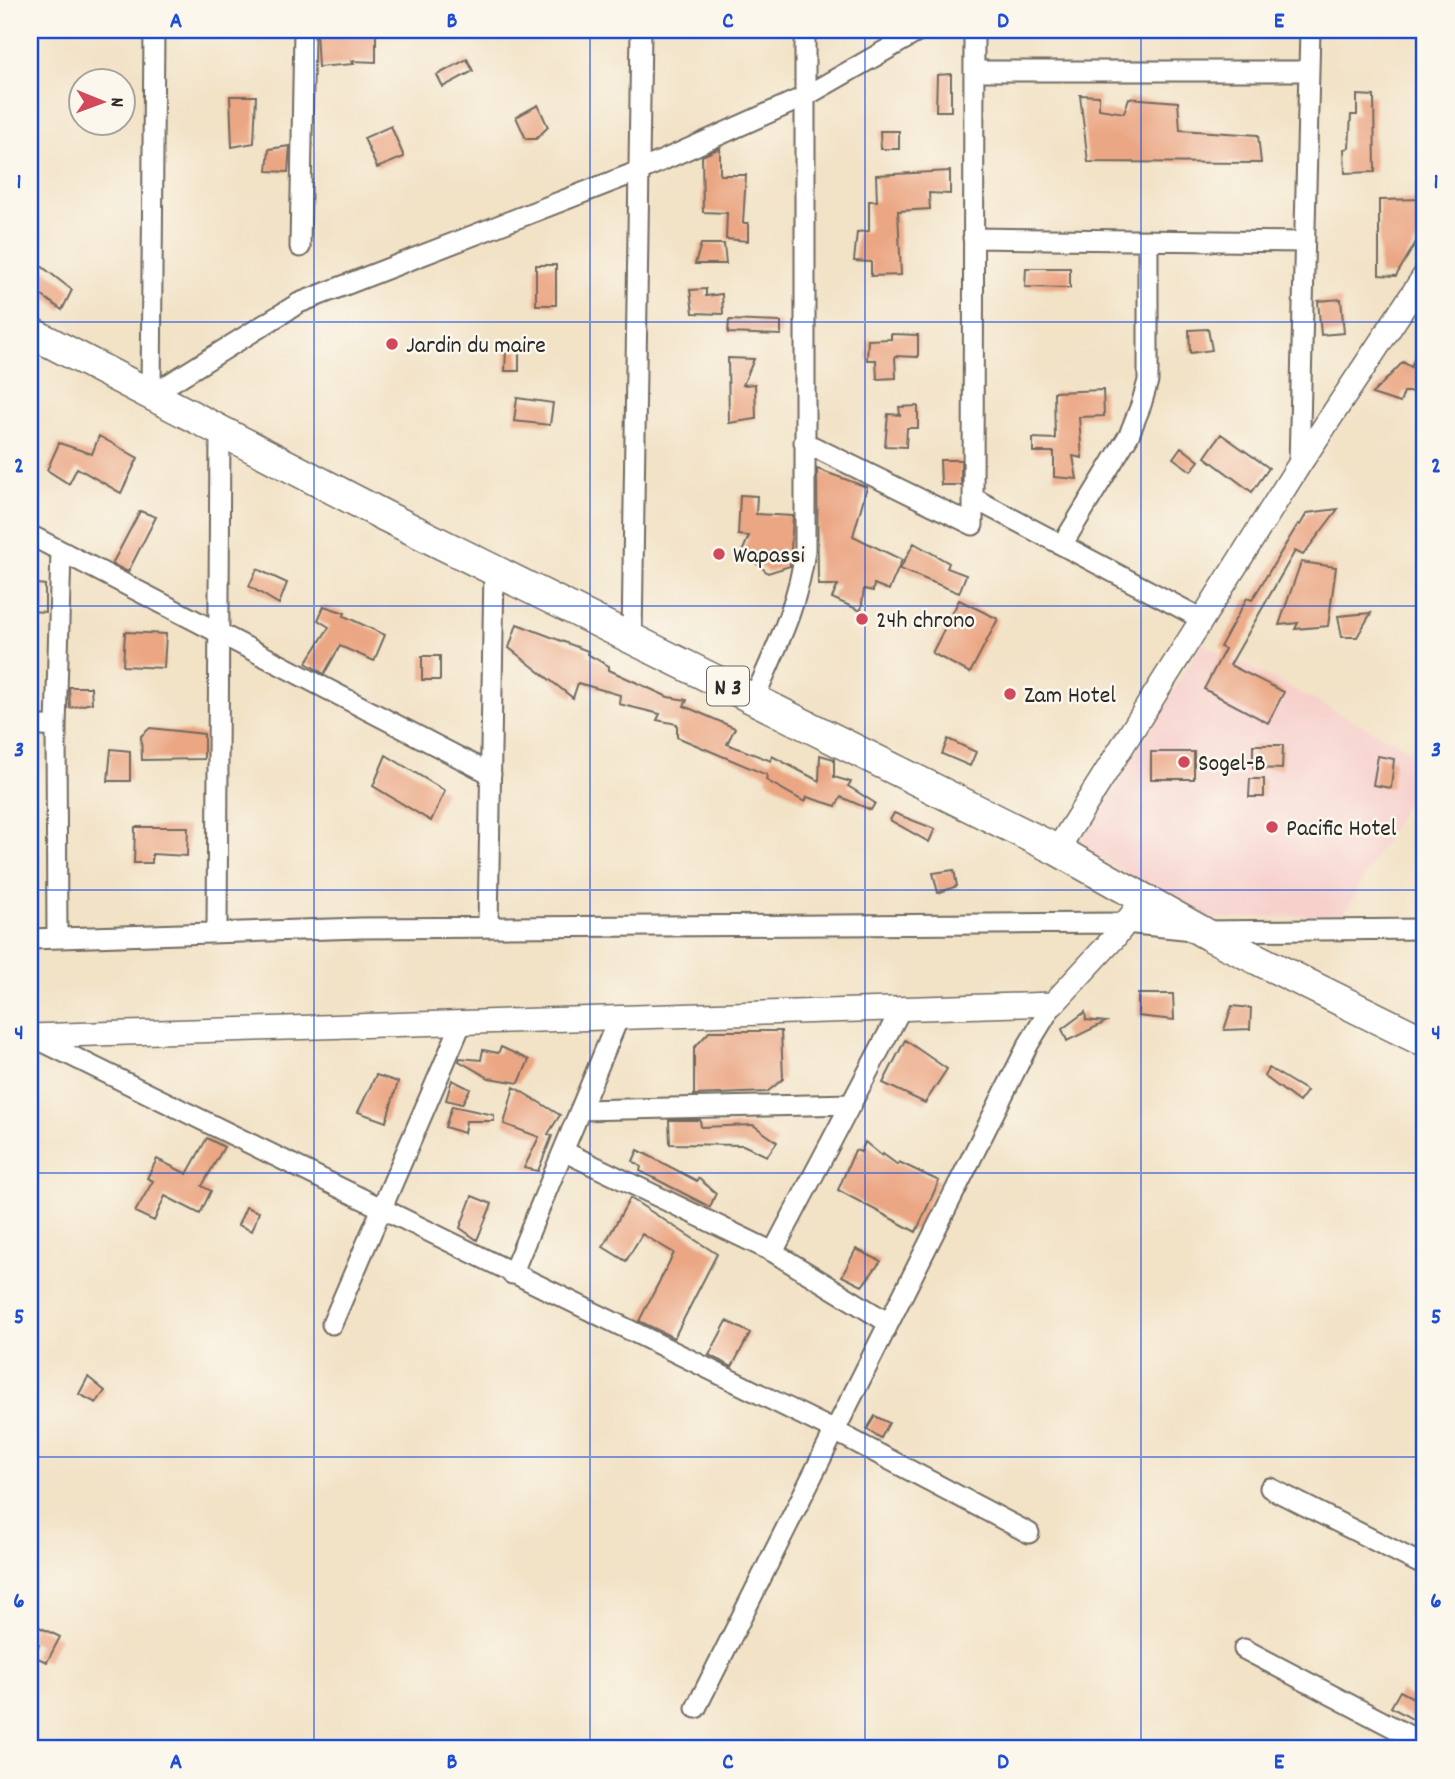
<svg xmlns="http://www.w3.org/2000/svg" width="1455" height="1779" viewBox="0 0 1455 1779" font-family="Dekko,sans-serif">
<rect width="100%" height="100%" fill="#fbf7ec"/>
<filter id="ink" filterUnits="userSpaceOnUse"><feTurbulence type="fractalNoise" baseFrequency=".0143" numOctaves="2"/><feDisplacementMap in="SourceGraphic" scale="14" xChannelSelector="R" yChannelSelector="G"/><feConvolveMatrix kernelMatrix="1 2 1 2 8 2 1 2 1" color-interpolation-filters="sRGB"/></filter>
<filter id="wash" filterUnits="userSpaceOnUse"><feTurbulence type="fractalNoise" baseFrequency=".00686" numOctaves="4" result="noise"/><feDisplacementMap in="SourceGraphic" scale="28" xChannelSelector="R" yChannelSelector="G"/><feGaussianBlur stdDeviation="1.57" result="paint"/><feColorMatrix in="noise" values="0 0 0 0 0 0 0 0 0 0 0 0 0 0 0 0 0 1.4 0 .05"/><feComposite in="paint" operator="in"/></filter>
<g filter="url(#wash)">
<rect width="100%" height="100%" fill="#f2e2c6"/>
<path fill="#f7d0cc" d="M1202,643L1425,757V769L1344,914L1209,919L1078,847Z"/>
<g id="blocks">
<path fill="#eba683" d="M316,30L376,32V62L352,61L354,64L318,67Z
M467,59L473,71L443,87L437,75Z
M951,74V111H936L937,75Z
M1080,95L1099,96V109L1124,113L1129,98L1178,102L1180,130L1258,135L1261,163L1088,162Z
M1357,95L1374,96L1375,172L1345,173L1344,149L1349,148L1351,115H1357Z
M230,96H256L254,143L232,147Z
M538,105L548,127L536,139H526L516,117Z
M391,126L404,157L377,168L364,138Z
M880,131H899V149H881Z
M290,146L288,172L267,171L269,149Z
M720,148V175H746L743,223H748V241L726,239L727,213L703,212L702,156Z
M950,171V194L929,193L930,209L898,211L901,275L871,276V262L854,261L857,232L869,231V201H877L876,175Z
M1425,199V227L1396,276L1379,275V200Z
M701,244H724L726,264H695Z
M35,261L72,290L62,310L30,287V270Z
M536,265H556V305H536Z
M1026,268H1070V288L1025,287Z
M706,289V296L722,294L723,314L693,313L690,290Z
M1341,299L1344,333L1321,335L1318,301Z
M729,320L781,322V335L728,333Z
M1208,329L1212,350L1190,353L1189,330Z
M891,334L918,335V357L895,356L896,378L877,379L876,360H867L868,340L891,339Z
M1425,336V378L1414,392H1404L1400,403L1372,394L1403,362L1411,367Z
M506,350L519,351V371H505Z
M728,358L754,359L743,385L755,384L756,419L729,423Z
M1103,390L1104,416L1079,417L1082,458L1073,456L1077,479L1054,477V452H1033V438L1055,439L1054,392Z
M517,398L553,403L550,425L514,421Z
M918,406V428H907L906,447L885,446L888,414L900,415L899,407Z
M1221,434L1269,468L1252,492L1205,457Z
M99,436L138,458L121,493L77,468L69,484L47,470L59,443L92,454Z
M1181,447L1199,461L1191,471L1173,458Z
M940,460H961V485H941Z
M817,469L867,487L853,536L902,560L889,590L874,584L873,591L864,589L861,611L832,598L838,585H818Z
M740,495L757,496L756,514L793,516L790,566L768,573L742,552L749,536L738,535Z
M1338,509L1303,555L1295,551L1230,665L1284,692L1268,723L1204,689L1225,649L1220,647L1247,598L1252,600L1298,524L1300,525L1307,513Z
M140,511L156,517L128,572L112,564Z
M914,543L949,563L947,568L966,575L959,593L900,569Z
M1301,562L1336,567L1328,626L1295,629L1298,623L1279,625Z
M257,569L287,583L279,604L249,586Z
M30,583L45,585V612L30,611Z
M959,600L998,619L970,673L932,653Z
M324,606L345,613L344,616L385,635L374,661L340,646L324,674L306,663L329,627L318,620Z
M1371,613L1357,637H1342L1338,616Z
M517,624L588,651L587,654L609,666V670L668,697L687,700L684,706L735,728L727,744L771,761L772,756L819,781L820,755L834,759V777L851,782L848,786L875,803L871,810L841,797L836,806L807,797L805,802L766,780L767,775L677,737V724L657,720L660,714L619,704L620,695L578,683L573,698L509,648Z
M125,632L166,634L164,668L123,666Z
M422,656H440V680H422Z
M69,687H91L92,703L70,708Z
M150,728L204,734V759L142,760L141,736Z
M948,739L976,752L970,766L942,754Z
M1253,745H1283L1282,769L1253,768Z
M111,749L130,751V781H108Z
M1151,752H1194V779H1151Z
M386,755L445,791L431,821L373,786Z
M1378,756L1394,759L1391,788L1373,785Z
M1250,779H1264V797H1249Z
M894,813L935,829L929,842L890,820Z
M135,827H188L187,856L152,854V863H134Z
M954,870L957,886L938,893L933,873Z
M1138,994H1173L1174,1020L1138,1016Z
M1232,1006L1251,1008L1250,1029L1224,1030Z
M1085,1012L1086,1020L1106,1022L1067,1041L1062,1029Z
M710,1031H781L783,1079L767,1092L694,1095V1048Z
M905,1040L947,1069L925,1103L883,1083Z
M501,1047L529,1060L519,1083L489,1078L459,1061L460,1058L481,1060L483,1050L498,1053Z
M1269,1068L1307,1091L1299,1102L1264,1076Z
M376,1075L398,1082L386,1122L358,1112Z
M452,1080L470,1089L462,1104L446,1100Z
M514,1087L560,1115L548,1134L552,1136L538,1171L524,1168L539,1137L504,1124Z
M452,1106L494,1115V1121H466L464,1133L445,1127Z
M669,1120H700L701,1127L753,1125L777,1142L767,1156L743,1145L670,1144Z
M207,1138L224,1147L202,1186L211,1191L200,1214L165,1196L154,1221L135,1212L153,1181L147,1178L157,1159L187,1174Z
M865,1142L882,1156L883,1154L898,1165L899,1162L939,1181L916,1232L838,1190L855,1150L861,1152Z
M638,1150L697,1181L698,1178L716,1193L710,1207L640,1171L641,1167L633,1161Z
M472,1196L492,1204L477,1240L460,1228Z
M630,1198L717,1254L674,1338L639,1321L674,1253L642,1234L626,1261L603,1247Z
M246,1207L259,1212L252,1231L238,1225Z
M856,1249L881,1261L862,1286L842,1276Z
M727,1321L750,1333L732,1367L709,1355Z
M88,1377L105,1391L96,1403L79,1394Z
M875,1416L889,1423L881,1438L867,1429Z
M33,1624L60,1637L47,1662L33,1656L39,1645L30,1640Z
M1400,1691L1425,1704V1726L1391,1707Z"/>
</g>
</g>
<g filter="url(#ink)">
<use href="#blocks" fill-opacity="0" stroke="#716b61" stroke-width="2"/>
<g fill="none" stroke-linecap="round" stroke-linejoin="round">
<g stroke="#716b61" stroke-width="23">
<path id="minor" d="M974,71H1309
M973,238L1304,242
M300,247L304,30
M151,395L299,303L639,171L804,97L921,30
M151,395L154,30
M804,442L973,525L974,30
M1299,465L1310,30
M973,498L1202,619
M30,535L491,774
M1062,545L1129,435L1141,405L1148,381V240
M632,639L641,30
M754,699C775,650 799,603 805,550V30
M30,725L56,727
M488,927L494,570
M217,932L220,431
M57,938L56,727L61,552
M30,939L361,928L1125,923L1203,931L1425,929
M31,1036L833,1430L1029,1533
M580,1110L852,1104
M563,1151L773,1252L887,1322
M773,1252L901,1009
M512,1274L618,1019
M332,1324L462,1022
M1270,1488L1425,1566
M1244,1649L1425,1744
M696,1708L1028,1045L1053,1004"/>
</g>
<g stroke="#716b61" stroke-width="26">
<path id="tertiary" d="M1057,850L1299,465L1425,275
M30,1036L1053,1004L1114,938L1144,899"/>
</g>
<g stroke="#716b61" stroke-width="33">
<path id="primary" d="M30,332L385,516L1057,850L1210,936L1425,1042"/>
</g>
<use href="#minor" stroke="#fff" stroke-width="19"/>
<use href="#tertiary" stroke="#fff" stroke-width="23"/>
<use href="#primary" stroke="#fff" stroke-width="30"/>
</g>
</g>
<path fill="none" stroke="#1d4ed8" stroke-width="2" stroke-opacity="0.55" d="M314,30V1749M590,30V1749M865,30V1749M1141,30V1749M30,322H1425M30,606H1425M30,890H1425M30,1173H1425M30,1457H1425"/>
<g fill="#d1495b" stroke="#fbf7ec" stroke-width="2.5">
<circle cx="392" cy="344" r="7"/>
<circle cx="719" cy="554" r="7"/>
<circle cx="862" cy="619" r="7"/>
<circle cx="1010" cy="694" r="7"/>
<circle cx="1184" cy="762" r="7"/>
<circle cx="1272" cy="827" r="7"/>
</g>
<g text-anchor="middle" stroke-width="5" stroke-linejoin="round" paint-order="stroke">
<rect fill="#fbf7ec" stroke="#696865" stroke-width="2" x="707" y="666.5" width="42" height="39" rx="5"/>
<g font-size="23" font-weight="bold" fill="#2b2b2b">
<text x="728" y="694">N 3</text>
</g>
<g font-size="24" fill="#2b2b2b" stroke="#fbf7ec" text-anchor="start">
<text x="406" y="352">Jardin du maire</text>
<text x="733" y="562">Wapassi</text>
<text x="876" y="627">24h chrono</text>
<text x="1024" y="702">Zam Hotel</text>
<text x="1198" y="770">Sogel-B</text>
<text x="1286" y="835">Pacific Hotel</text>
</g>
</g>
<rect width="1455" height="1779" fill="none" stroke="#fbf7ec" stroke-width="77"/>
<g transform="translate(102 102) rotate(91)"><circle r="33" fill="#fbf7ec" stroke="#a8a59f" stroke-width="2"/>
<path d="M0-5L12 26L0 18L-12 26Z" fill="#d1495b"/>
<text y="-10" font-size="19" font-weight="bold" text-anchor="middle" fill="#2b2b2b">N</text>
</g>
<rect x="38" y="38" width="1378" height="1702" fill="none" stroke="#1d4ed8" stroke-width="2.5"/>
<g font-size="23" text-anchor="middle" font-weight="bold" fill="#1d4ed8">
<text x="176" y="27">A</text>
<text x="452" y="27">B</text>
<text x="728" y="27">C</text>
<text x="1003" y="27">D</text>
<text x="1279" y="27">E</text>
<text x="19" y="188">1</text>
<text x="1436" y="188">1</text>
<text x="19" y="472">2</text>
<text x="1436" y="472">2</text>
<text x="19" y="756">3</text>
<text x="1436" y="756">3</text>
<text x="19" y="1039">4</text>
<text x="1436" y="1039">4</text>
<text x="19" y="1323">5</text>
<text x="1436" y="1323">5</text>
<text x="19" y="1607">6</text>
<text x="1436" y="1607">6</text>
<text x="176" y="1768">A</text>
<text x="452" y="1768">B</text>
<text x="728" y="1768">C</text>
<text x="1003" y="1768">D</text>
<text x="1279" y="1768">E</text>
</g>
</svg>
